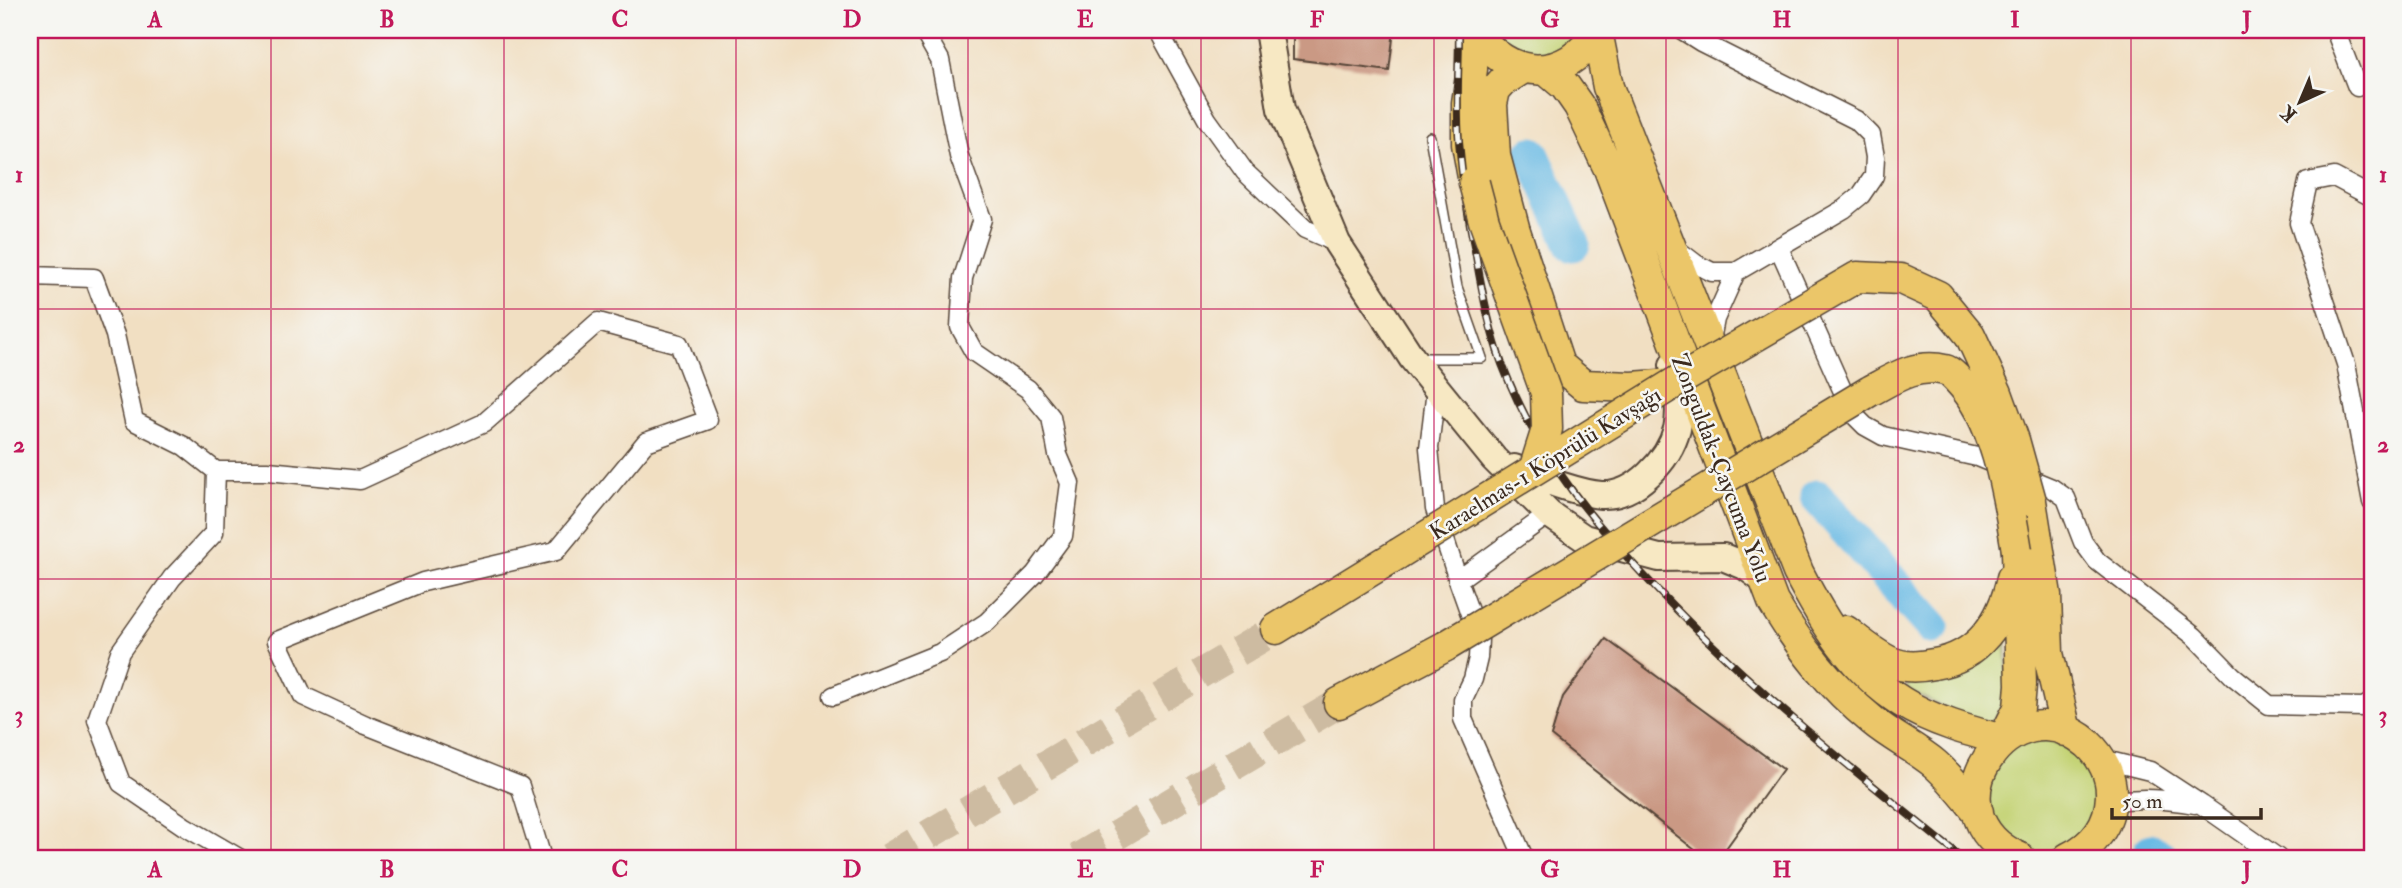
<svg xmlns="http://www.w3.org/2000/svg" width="2402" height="888" viewBox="0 0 2402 888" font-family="'IM FELL Double Pica',serif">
<rect width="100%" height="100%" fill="#f6f6f2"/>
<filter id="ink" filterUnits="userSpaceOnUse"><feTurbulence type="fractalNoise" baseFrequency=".0143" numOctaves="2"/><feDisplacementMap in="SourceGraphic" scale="14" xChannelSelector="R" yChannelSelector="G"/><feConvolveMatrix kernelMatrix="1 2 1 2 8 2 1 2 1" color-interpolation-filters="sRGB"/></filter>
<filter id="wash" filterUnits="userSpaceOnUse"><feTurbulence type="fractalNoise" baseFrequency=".00686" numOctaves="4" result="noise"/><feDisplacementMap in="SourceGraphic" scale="28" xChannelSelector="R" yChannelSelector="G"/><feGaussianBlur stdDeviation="1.57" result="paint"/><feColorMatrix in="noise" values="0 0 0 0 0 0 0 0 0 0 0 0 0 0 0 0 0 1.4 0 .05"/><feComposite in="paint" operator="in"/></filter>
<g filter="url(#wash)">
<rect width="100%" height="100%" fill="#f1dfc2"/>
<path fill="#c4d375" stroke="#807e4a" stroke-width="2" d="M1480,30H1592L1537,64Z
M2006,635C2006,668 2013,697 1991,724L1963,717L1906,689L1910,682C1955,690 1977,666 2006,635Z
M2028,734L2087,751L2104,810L2055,856C2021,858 2013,848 1989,825L1987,768Z"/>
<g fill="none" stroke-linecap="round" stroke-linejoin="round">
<path stroke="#69bae4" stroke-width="35" d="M1532,154L1573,244
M1817,497L1932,627
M2151,851L2162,858"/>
</g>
<g id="blocks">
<path fill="#ca9984" d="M1293,30H1394L1389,71L1293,59Z
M1606,639L1783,769L1719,858H1705L1551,736L1563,697Z"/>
</g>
</g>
<g filter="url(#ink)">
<use href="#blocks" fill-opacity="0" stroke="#564537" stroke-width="2"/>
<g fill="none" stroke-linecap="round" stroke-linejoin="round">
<path stroke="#cdbba1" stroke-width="30" stroke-dasharray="30 15" stroke-linecap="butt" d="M889,858L1276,629
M1078,858L1339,703"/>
<g stroke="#564537" stroke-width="12">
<path id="service" d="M1417,358H1482L1457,287L1430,137"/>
</g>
<g stroke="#564537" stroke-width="21">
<path id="minor" d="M1158,30L1207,119L1245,172L1305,229L1337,243
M2335,30L2357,87
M2372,197L2334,177L2308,182L2299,223L2346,364L2372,502
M1675,248L1696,264L1712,272H1736L1844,209L1861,195L1874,176L1875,157L1871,135L1856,120L1701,42L1682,30
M1779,248L1853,414L1865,426L1883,436L1977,457L2052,488L2066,498L2083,542L2097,561L2194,636L2233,676L2269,705L2364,707L2372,702
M30,276L94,278L115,335L134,421L184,446L216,471L214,533L172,578L120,652L97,720L121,783L184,826L239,858
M1711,340L1715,319L1736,272
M1436,390L1429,448L1435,509L1458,580L1549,514
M216,471H268L360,480L484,423L598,322L679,344L708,420L646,442L556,551L423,582L277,641L303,696L366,725L520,786L542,858
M1458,580L1479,639L1478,658L1473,679L1463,700V719L1524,858
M833,696L940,653L987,622L1035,574L1063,536L1070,483L1058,455L1051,417L1028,389L974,352L960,327L963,278L982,219L959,156L940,60L923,30
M2101,759L2150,771L2202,805L2278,858
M2111,802C2140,797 2165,799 2195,804"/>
</g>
<g stroke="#564537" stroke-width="30">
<path id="secondary" d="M1268,30L1281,109L1337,243L1412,358L1494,459L1549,514L1584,538L1659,558L1723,557L1745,566L1765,581
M1514,468C1536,477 1578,493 1601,495C1635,497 1669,460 1677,429C1682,409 1676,385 1673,365"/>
</g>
<g stroke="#564537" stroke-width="33">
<path id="trunk" d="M1473,30L1472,69L1467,103V144L1474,183
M1475,30C1506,81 1567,84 1598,30
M1597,31L1608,87L1798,572C1823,621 1854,672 1902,702C1932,721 1969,731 2003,740L2019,708L2021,685L2017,551
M1522,69L1503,81L1495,90L1492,104L1495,156L1515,231L1559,365L1583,385L1632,387L1673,384
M1545,69L1565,86L1579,106L1609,169L1773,602C1802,650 1829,685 1873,721C1892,737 1916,748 1935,764C1951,778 1964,795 1978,812
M2031,501L2046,595L2048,653L2066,731
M1276,629L1398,554
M1846,631C1860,642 1875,655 1891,662C1904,668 1920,667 1934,664C1979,657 2003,621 2012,578
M1339,703L1446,646
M2020,858C1919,812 2012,678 2088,744C2102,757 2112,776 2111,796C2110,825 2093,846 2068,858"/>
</g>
<use href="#service" stroke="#fff" stroke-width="9"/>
<use href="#minor" stroke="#fff" stroke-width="18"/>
<use href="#secondary" stroke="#f7e8c3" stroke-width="26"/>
<use href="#trunk" stroke="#ebc669" stroke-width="30"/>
<g stroke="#3b2a1e" stroke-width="8">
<path id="rail" d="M1459,30C1459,66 1456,104 1459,141C1462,180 1468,218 1476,256C1482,292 1489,329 1502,364C1539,461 1600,531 1671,604C1761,697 1862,777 1962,858"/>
</g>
<use href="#rail" stroke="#f6f6f2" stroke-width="5" stroke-dasharray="16" stroke-linecap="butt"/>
<g stroke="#564537" stroke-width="33" stroke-linecap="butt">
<path id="trunk-bridge" d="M1474,183L1484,221L1546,393L1547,429L1534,470
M1398,554L1673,384L1857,277L1901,279L1938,296L1970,335L1997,393L2014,440L2031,501
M1446,646L1870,391C1894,378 1916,363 1945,370C1950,371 1953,375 1957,379C1997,420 2008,496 2017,551"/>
</g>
<use href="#trunk-bridge" stroke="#ebc669" stroke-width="30"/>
</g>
</g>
<path fill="none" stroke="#c2185b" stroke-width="2" stroke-opacity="0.55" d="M271,30V858M504,30V858M736,30V858M968,30V858M1201,30V858M1434,30V858M1666,30V858M1898,30V858M2131,30V858M30,309H2372M30,579H2372"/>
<g text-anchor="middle" stroke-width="5" stroke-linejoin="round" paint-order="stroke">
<g font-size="23" fill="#3b2a1e" stroke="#f6f6f2">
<text transform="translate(1545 463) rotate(-32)" y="8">Karaelmas-1 Köprülü Kavşağı</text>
<text transform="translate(1722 468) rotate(69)" y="8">Zonguldak-Çaycuma Yolu</text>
</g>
</g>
<rect width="2402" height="888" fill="none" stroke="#f6f6f2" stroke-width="77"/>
<g transform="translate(2300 102) rotate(224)" stroke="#f6f6f2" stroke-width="5" paint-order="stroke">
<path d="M0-5L12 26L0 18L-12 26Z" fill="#3b2a1e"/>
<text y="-10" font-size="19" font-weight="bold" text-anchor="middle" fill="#3b2a1e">K</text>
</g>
<path d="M2112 808v10h149v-10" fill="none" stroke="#3b2a1e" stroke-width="3.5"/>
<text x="2122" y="808" font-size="21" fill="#3b2a1e" stroke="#f6f6f2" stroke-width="5" paint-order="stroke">50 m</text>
<rect x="38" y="38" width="2326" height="812" fill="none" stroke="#c2185b" stroke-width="2.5"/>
<g font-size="23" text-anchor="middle" font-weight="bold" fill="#c2185b">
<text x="155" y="27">A</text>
<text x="387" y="27">B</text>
<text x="620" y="27">C</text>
<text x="852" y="27">D</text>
<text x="1085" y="27">E</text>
<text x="1317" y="27">F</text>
<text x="1550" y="27">G</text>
<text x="1782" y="27">H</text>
<text x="2015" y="27">I</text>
<text x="2247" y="27">J</text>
<text x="19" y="182">1</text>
<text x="2383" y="182">1</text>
<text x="19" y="452">2</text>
<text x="2383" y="452">2</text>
<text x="19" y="722">3</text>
<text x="2383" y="722">3</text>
<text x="155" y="877">A</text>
<text x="387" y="877">B</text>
<text x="620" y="877">C</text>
<text x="852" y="877">D</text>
<text x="1085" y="877">E</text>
<text x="1317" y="877">F</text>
<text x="1550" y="877">G</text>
<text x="1782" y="877">H</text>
<text x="2015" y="877">I</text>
<text x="2247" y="877">J</text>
</g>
</svg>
